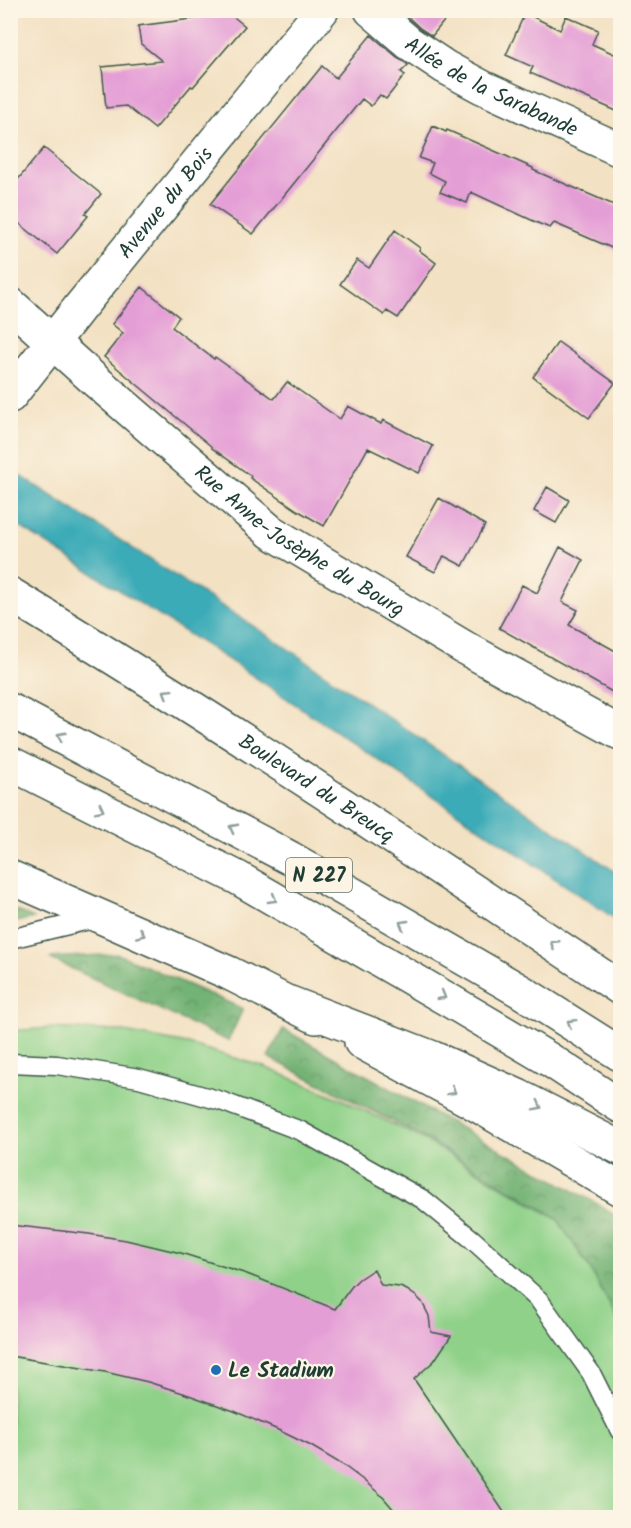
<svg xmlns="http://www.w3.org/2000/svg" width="631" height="1528" viewBox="0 0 631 1528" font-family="Kalam,sans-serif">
<defs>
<pattern id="forest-crowns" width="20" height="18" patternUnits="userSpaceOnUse" patternTransform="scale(1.5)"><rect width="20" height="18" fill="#73b375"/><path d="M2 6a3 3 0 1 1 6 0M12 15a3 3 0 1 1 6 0" fill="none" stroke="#5e9361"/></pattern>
</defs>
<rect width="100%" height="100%" fill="#fcf5e5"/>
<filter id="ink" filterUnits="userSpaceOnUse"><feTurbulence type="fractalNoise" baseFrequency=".0167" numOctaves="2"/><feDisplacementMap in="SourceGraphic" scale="12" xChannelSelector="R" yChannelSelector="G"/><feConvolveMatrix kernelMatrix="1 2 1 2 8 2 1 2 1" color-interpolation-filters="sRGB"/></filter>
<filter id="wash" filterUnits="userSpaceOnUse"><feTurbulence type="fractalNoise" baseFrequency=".008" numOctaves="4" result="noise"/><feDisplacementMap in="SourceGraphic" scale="24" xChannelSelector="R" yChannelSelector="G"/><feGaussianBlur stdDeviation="1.35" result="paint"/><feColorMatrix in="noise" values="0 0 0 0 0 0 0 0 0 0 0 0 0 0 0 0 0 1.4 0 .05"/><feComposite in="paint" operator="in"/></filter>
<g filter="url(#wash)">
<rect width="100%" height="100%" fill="#f3e1c3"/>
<path fill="#8fd189" stroke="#57875e" stroke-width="1.5" d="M50,1028L119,1031L188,1044L262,1066L339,1098L423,1139L620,1257V1517L11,1518V1031Z"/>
<path fill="url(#forest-crowns)" stroke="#497854" stroke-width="1.5" d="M10,908H11L34,918L11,923Z
M118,954L243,1009L228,1041L49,958Z
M283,1029L601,1206L620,1220V1325L590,1269L556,1217L421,1136L268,1057Z"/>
<path fill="#3aabb7" stroke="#2c7476" stroke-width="1.5" d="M10,469L287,648L620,875V922L244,670L11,521Z"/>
<g id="blocks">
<path fill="#e49ed6" d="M400,10H453L432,36L420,28Z
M525,13L560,30L566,16L598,30L592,44L621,57V113L530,73L533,67L506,55Z
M230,14L245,26L193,87L191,86L155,129L126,106L106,108L102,67L162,61L141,44L138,26Z
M371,35L397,57L408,65L401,72L405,75L386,99L380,95L371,106L362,99L253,234L210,204L322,66L336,78Z
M433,126L446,132L447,130L533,168V170L621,208V252L554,223L550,228L540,224L471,192L467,203L440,192L445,181L429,173L433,163L419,158Z
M44,148L101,194L85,214L88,216L57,254L10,216V189Z
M395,230L420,248L419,250L436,263L398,318L387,311L384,315L340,284L357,260L369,268Z
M142,287L179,317L172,327L214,359L215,357L274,399L287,382L340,419L348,406L381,424L383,420L433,446L419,473L368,448L324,526L297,510L250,478L251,476L212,448V447L104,357L123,333L112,324Z
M558,342L615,383L589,418L533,377Z
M547,487L569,500L556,523L534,511Z
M439,498L485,525L463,566L444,556L435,572L406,557Z
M560,547L583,560L562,602L578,610L569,625L621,654V697L499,628L522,585L537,593Z
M10,1225L89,1234L126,1240L181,1253L247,1274L335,1309L352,1286L359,1279L374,1269L381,1285L400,1287L407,1290L417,1297L422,1302L429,1316L431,1332L451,1336L434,1361L414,1379L508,1518H401L382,1496L363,1480L343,1465L311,1446L278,1430L234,1411L183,1393L148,1382L105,1372L10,1356Z"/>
</g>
</g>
<g filter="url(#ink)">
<use href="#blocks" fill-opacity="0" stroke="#3f5649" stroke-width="1.5"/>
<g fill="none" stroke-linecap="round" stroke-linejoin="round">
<g stroke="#3f5649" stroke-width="21">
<path id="service" d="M10,939L97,918
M10,1063L57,1065L139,1078L221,1101L301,1131L424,1200L473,1240L539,1300L591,1373L620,1431"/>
</g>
<g stroke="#3f5649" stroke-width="36">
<g id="minor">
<path id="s1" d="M371,10L409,43L445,67L482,87L620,150"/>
<path id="s2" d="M10,304L97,382L271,532L465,648L620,733"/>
<path id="s3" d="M10,396L80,307L322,10"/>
</g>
</g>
<g stroke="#3f5649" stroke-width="36">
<g id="secondary">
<path id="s4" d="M10,594C217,720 419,854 620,988"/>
<path d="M10,877L229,973L316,1017"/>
<path d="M361,1042L472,1102L620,1189"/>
</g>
</g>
<g stroke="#3f5649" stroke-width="36">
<path id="trunk" d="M10,710L290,858L522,992L620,1054
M10,763L238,878L452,1002L550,1060L620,1106
M290,1003L433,1058L518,1096L620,1148"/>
</g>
<use href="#service" stroke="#fff" stroke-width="18"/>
<use href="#minor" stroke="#fff" stroke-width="33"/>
<use href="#secondary" stroke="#fff" stroke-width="33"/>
<use href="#trunk" stroke="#fff" stroke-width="33"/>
</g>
<defs><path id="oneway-chevron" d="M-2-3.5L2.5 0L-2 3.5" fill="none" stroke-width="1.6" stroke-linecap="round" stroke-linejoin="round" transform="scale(1.5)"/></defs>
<g stroke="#8f9e9a">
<use href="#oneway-chevron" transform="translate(167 693) rotate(-148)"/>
<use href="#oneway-chevron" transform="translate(61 736) rotate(-152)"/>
<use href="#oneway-chevron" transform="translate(100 809) rotate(27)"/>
<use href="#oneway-chevron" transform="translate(233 828) rotate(-152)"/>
<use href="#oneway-chevron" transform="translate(273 899) rotate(30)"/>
<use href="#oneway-chevron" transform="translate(403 924) rotate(-150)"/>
<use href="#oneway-chevron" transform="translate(141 934) rotate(24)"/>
<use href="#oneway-chevron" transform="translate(554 944) rotate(-147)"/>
<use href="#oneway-chevron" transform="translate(442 996) rotate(30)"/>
<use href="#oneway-chevron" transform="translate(571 1023) rotate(-148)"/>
<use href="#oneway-chevron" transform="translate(452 1091) rotate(29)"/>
<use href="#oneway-chevron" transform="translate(538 1106) rotate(27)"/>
</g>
</g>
<circle fill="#1f6fb2" stroke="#fcf5e5" stroke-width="2" cx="216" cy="1370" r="6"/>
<g text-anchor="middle" stroke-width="4.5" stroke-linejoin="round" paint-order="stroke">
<rect fill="#fcf5e5" stroke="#617469" stroke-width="1.5" x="286" y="858" width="66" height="34" rx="4.5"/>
<g font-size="20" font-weight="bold" fill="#1f3d34">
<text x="319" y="882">N 227</text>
</g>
<g font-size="21" fill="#1f3d34" stroke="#fcf5e5">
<text dy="7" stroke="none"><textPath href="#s1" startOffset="144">Allée de la Sarabande</textPath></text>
<text dy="7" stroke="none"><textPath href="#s3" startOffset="248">Avenue du Bois</textPath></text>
<text dy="7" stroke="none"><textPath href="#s2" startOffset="375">Rue Anne-Josèphe du Bourg</textPath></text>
<text dy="7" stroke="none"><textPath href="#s4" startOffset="363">Boulevard du Breucq</textPath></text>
</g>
<g font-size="21" font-weight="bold" fill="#1f3d34" stroke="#fcf5e5" text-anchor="start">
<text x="228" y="1377">Le Stadium</text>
</g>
</g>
<rect width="631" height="1528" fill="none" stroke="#fcf5e5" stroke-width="36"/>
</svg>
